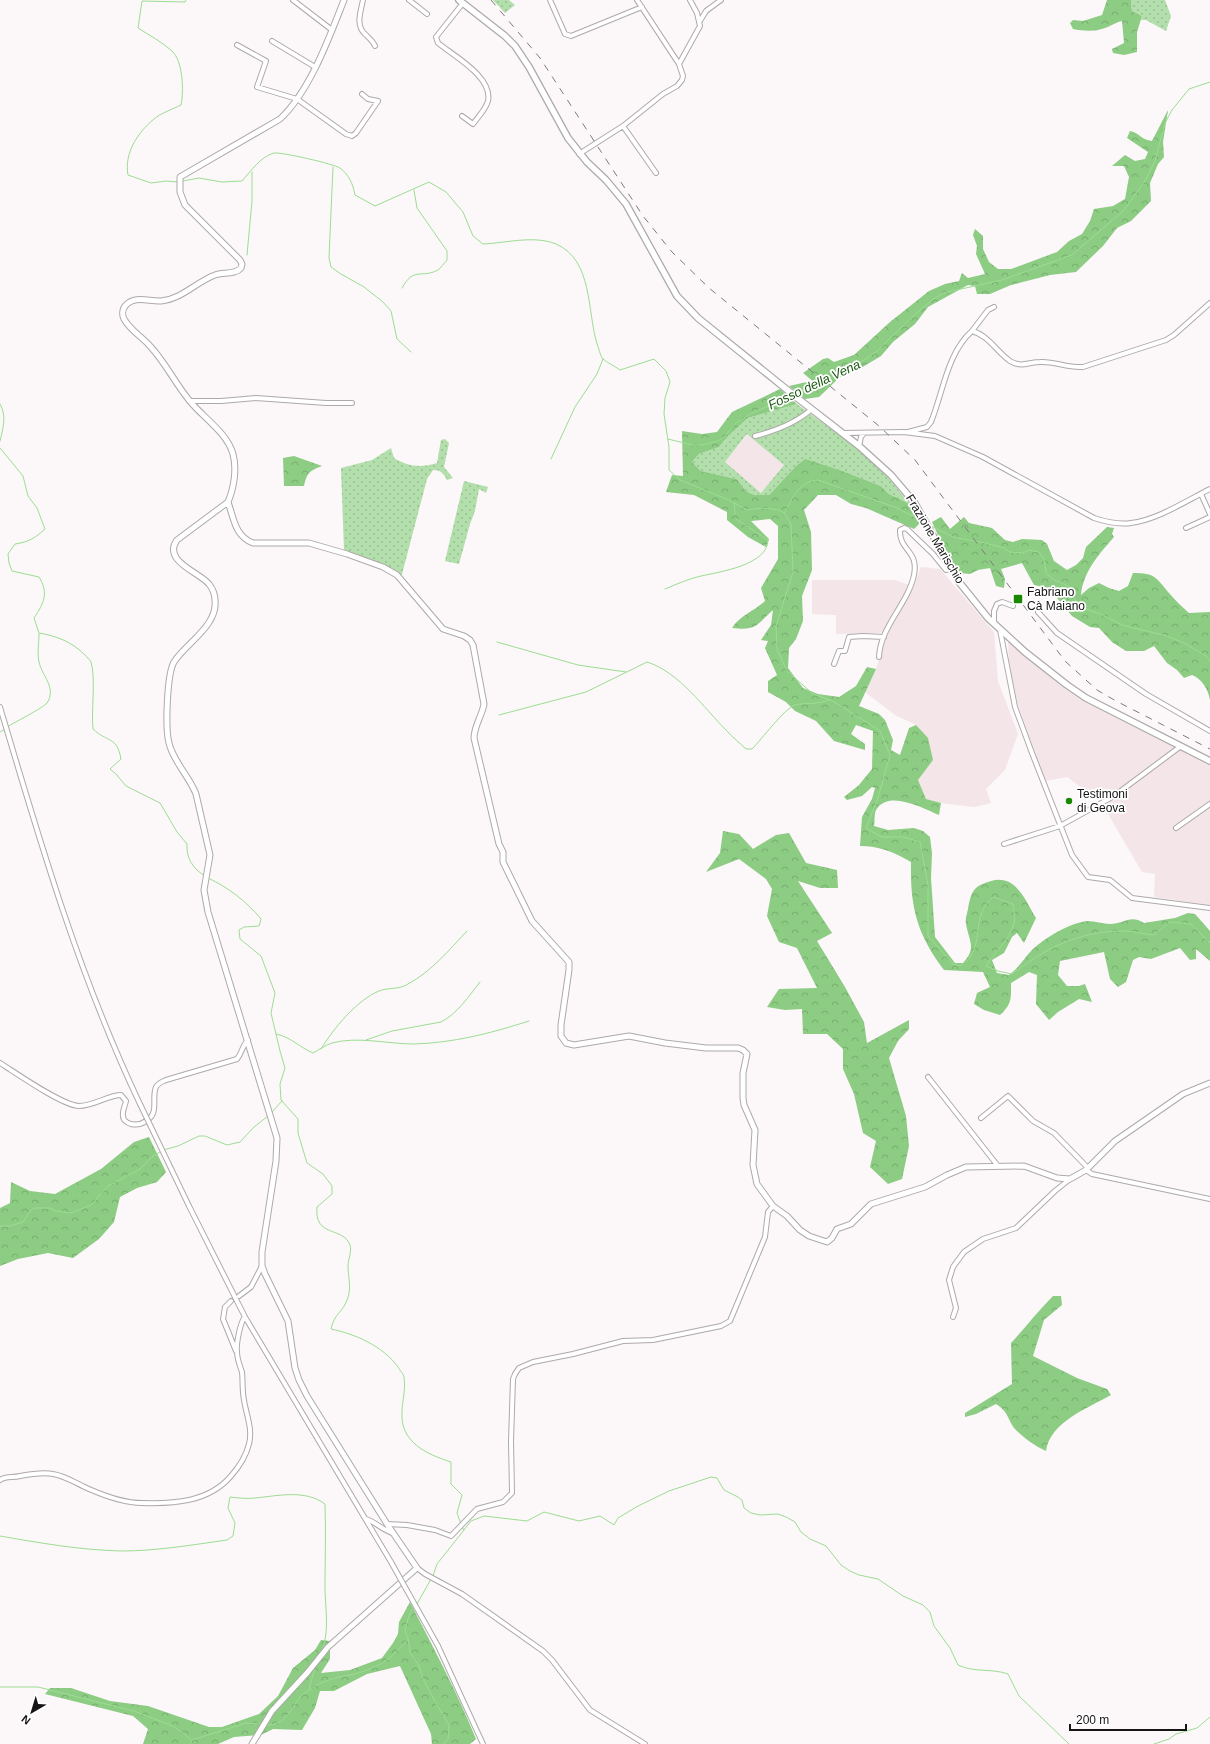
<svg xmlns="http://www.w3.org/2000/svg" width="1210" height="1744" viewBox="0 0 1210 1744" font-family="Arial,sans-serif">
<defs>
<pattern id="grass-dots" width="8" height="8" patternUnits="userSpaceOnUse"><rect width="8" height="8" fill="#b2dfab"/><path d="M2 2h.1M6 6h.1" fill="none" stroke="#98be92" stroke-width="1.8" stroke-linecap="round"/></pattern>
<pattern id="forest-crowns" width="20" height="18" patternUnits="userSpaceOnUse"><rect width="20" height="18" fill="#8ccc83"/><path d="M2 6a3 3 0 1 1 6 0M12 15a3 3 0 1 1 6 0" fill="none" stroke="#78ae70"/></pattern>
</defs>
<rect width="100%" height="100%" fill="#fcf7f8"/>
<path fill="#f3e5e8" d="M748,434L784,465L761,493L725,462Z
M921,567L940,569L994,632L998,681L1018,734L1005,770L986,789L991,803L974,807L941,803L926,799L918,780L933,760L916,725L895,715L865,692L876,669L886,637L913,588Z
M812,580H895L909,585L888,628L880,633L836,634V615L812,614Z
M1008,642L1065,689L1085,702L1210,765V905L1154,897L1155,874L1142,872L1101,802L1067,777L1045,781L1017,702L1009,663Z"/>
<path fill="url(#grass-dots)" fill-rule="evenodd" d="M493,0H509L515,5L505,13Z
M1131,0H1165L1171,16L1166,31L1146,20H1141L1142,16L1132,11Z
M797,404L861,451L886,475L910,504L889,494L881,486L845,472L794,468L769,495C749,495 748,495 737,479L701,471L692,462L699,454L719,447L728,436L748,418ZM747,434L784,465L761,493L725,462Z
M445,439L449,443L444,467L453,478L447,480C443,473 441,470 433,470L427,479L401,578L388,567L344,551L341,468L372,460L391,448L394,458C409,467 421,468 437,463L441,440Z
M464,481L488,487L486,493L479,489L475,511L470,524L459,564L445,561Z"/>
<path fill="url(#forest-crowns)" d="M1107,0H1131L1132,11L1142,16L1137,32V52L1124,55L1113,53L1112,49L1124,43L1122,21C1116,22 1111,26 1105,28C1094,32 1083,31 1073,29L1070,23L1073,20L1083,21L1102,15Z
M1168,110L1163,142L1164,157L1158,164L1150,183L1151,201L1131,221L1117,228L1103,246L1076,272L1050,275L1011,285L990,294H977L975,286L968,285L928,307L915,324L893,342L881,356L856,371L848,373L840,377L819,397L805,399L789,386L807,382L815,383L803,373L823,359L828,358L834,362L854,355L890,322L929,291L945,284L959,281L962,273L968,278L985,274L976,254L977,246L973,235L975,229L983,236V249L989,262L998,269H1011L1057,252L1069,241L1082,234L1090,221L1094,209L1113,206L1125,199L1129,177L1124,166H1112L1125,155L1135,161L1145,159L1148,152L1127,138L1130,131C1140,133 1141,140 1152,141Z
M780,389L797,404L748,418L728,436L719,447L699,454L692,462L701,471L737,479C748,495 749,495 769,495L794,468L805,459L845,472L881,486L889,494L910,504L921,522L914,529L866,508L851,504L836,495H818L804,510L811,532L812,570L802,596L803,621L796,639L789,648L788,668L803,688L818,694L839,697L856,686L867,667L876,669L859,706L879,714L885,720L893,740L891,750L900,755L909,728L916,725L928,738L933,760L918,780L926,799L941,803L939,815C923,808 888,789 876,810C874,814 875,821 874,826L888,830L914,828L923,831L930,837L932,853L931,878L935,937L955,963H963C977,948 969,941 966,924C965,919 967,914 968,909C971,892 973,886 991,881C1016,874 1025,900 1036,918L1024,943L1017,933L1012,937L1004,953L992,960L997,973L1009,975C1019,968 1024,958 1032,950C1046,937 1069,923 1088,921C1095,921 1103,924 1110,924C1124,924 1130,914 1144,923L1175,918L1188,913L1195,914L1210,931V961L1196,949V959L1190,960L1180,948L1151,959L1139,957L1133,960L1126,982L1118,987L1110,979L1104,952L1060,961L1058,975L1067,986H1079L1085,984L1092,1002L1079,999L1058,1012L1049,1020L1036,1004L1037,975L1029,972L1011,983C1011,999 1012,1004 1000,1015L984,1010L974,1004L977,993L990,987L983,972L944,970C917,934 910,907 911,862C894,852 879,846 860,846L862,817L872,799L875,788L872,787L862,796L847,800L844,797L859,785L872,769L873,731L856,725L851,734L865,744V750L834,741L816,721L795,711L786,702L768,692V681L777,675L765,648L768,641L761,640L771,625L773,610C756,625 757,631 732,628C739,616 754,611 765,601L761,588L778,559V526L770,519L751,521L769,539L766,547L748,537L727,520V512L694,495L666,492L672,475L683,476L682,431L702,434L717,432L732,412Z
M294,456L322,466C309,471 307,473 304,486H284L283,458Z
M941,517L950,529L964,517L969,523L992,528L1005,540L1013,542L1022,539L1042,540L1047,544L1054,561L1067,570L1076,565L1083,558L1086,547L1107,527L1114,528L1112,534L1114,537C1099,554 1083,572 1081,595L1089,588L1099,583L1109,588L1119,591L1128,586L1133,573C1156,573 1156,578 1169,593C1175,600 1182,607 1189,613L1210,612V700C1208,689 1202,679 1192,675L1184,678L1177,670L1167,663L1154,646L1144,651H1126L1112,642L1099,628L1090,627L1072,616L1049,588L1034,585L1022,563L1001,569L1005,579L1004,588L996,586L990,568L978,570L970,574L959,573C947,558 940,539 932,522Z
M723,831L739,834L753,849L776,835L789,833L806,863L837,870L838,888H820L798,881L832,933L817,941L845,987L864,1022L867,1043L909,1020V1029L898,1041L889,1058L906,1116L909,1146L902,1179L888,1184L870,1167L876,1141L863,1133L854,1094L843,1069V1049L827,1034H803L802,1009L785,1010L767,1007L779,989L817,988L797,948L779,942L767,916L772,889L766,879L739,859L706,872L720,853Z
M149,1137L166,1172L157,1182L137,1188L120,1197L114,1222L99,1239L73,1258L48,1253L18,1259L0,1266V1208L10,1203L11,1182L30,1191L55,1194L101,1169L134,1142Z
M1053,1296H1061L1062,1305L1044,1320L1033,1356L1077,1378L1107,1389L1111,1395C1088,1408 1050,1422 1046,1451C1035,1446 1024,1438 1015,1429C1007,1419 1009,1412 996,1404L976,1414L965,1417V1413L1012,1384L1011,1343C1025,1328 1038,1311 1053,1296Z
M410,1602C433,1647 457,1692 476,1739L470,1744H432L431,1734L400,1666L367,1674L334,1691H320L315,1708L302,1730L273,1729L261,1735L234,1737L218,1744H143L148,1729L133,1716L45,1694L50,1688H71L110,1701L148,1706L209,1727H222L259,1714L278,1696L293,1668L315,1650L321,1640L330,1641V1659L321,1673L350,1670L382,1658L393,1643L398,1634L399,1622Z"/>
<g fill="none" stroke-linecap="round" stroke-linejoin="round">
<path stroke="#9cdd93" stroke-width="1" d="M333,167L329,258L331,267L341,274L364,287L383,302L391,311L397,339L411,352
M183,181L199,178L222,182L242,181C251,171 260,157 274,153C282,152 334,164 340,168C349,175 353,184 355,195L375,206L429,182L446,192L463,212L473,236L483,244C506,243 534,235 556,244C593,260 587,311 597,344C599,348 600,355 602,358C607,363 615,366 620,370L654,359L666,371L670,382L665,398L664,414L669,447V470L680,480L729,500L747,510L763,508L779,510L784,513L791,524L793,572L776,626L777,649L787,671L813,694L833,701L880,731L890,755L877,801L866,828L882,837H904L920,842L928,885V936L953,964L960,966C963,963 968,961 970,957C983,938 972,915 993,897L1013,904C1013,910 1016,918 1014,923C1010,940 995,951 986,966L998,971L1012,974C1046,948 1079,931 1123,931C1133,931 1143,934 1154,935L1170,922L1191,924L1210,943
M178,182L166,181L151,183L128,175C124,154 137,133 154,119C161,113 173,109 181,105C184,91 183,61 172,51C162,42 149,35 138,28L142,1L185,2L186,0
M247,255L252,201V172
M402,288C414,266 421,279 438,270C441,268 444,263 447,260V251L417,208L414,190
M796,394L857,365L876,352L911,318L932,300L943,293L1002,280L1072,255L1124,210L1145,181L1155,161L1165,123L1172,110L1189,89L1210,82
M0,404C7,416 3,428 0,441
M668,439L692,445H702L718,441L725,436L736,423L752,413L792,396
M0,448L23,476L28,496L37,508L45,529C35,538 29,542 15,544L8,554L9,563L12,571L39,577C49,593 44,603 34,618L39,633C57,636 72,642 85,655C86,657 90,659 91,662C96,678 91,711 93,729C108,743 117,736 121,759L110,769L116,774L126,786L160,803L177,832L187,844C186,858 193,869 205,876
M551,459L575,407L597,374L603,359
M734,503L735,514
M785,513C792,498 799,481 818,480L897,508L921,520
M929,525L953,537L985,543L1004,548L1010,552L1023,553L1029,550L1039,552L1044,559L1046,573L1054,580L1060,582L1068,586L1075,600L1084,608L1103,615L1122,625L1167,636L1184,643L1206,656L1210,661
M665,589C677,584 688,579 701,576C719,572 768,565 768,540L736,519
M497,642L578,665L626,672
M499,715L586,692L647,662C679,672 704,708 726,730C732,737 740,743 746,749H752C761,740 785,708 795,705C807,702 817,705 829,700
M7,727C15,722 43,708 47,703C57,688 42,676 39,662C37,653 39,643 39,634
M0,732L5,729
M208,878C228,887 247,902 261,919L259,926L244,927L239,930L240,939L261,956L275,993L271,1013L280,1051L285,1068L280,1084L281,1100L298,1119V1133L307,1163L323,1174L332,1186V1194L317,1207C314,1238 343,1226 350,1245C352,1251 348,1260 348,1266C348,1277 352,1289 347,1300C343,1312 334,1314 331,1329C355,1334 383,1346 398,1367C400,1371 404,1374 404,1378C406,1389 402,1401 402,1412C400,1442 426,1454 451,1462V1484L462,1495L457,1513L461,1524
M276,1034C291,1037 299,1047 313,1053C319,1050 325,1045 332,1043C357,1036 388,1044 414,1044C453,1043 492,1033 529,1021
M366,1040L392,1031L441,1022C457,1014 469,996 480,982
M321,1049C333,1029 357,1000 379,991C389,987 399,990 408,984C432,971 449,950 467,931
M272,1112L282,1101
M163,1150L178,1146L199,1136H205L227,1145L240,1142L254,1127L268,1116
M0,1226H10L23,1222L30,1211L34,1208H50L56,1211L71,1213L91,1205L108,1186L140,1169L153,1156L160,1152
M464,1530L471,1521L484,1516L527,1521L544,1512L579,1521L600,1516L614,1525L618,1518L638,1506L669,1491L711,1477L717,1478L724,1490L738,1497L742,1500L744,1508L751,1513L760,1515L778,1514L786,1517L795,1522L801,1532L810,1539L826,1546L841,1565L850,1571L859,1575L878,1579L903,1596L923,1605L930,1612L934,1626L950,1648L958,1665C975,1673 991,1668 1008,1674L1019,1696L1069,1744
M0,1536C40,1543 80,1550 121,1551C157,1551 191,1545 227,1540L233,1536L235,1523L228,1508L230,1497C238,1498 247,1499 255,1498C277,1496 305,1489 325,1504C326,1532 325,1559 325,1587C325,1607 330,1631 322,1650
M433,1576L437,1564L464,1530L462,1527
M417,1604L431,1579
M414,1608L409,1615L405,1631L408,1638L410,1652L419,1666L423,1679L437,1705L449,1725L448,1740L443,1744
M0,1687H38L134,1711L173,1726L191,1739
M309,1689L315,1667
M266,1725C287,1725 289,1711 300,1697C304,1693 310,1690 315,1686C325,1680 338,1677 350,1675C377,1669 391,1660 408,1639
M190,1744L192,1740L246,1723L261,1724
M1154,1744L1169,1739L1176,1734L1197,1728L1210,1717"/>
<g stroke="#aea9aa" stroke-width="6">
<path id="minor" d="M293,0L332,30
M363,0C361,11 355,25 365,34C369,38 373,41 375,46
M409,0L427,14
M550,0L565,34L571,36L642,7
M700,21L706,11L721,0
M272,41L315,67
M237,45L266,61L257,87L297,99L346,134L352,136L356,133L378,101L368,99L362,94
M679,64L700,26L697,13L690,0
M462,116L473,124C478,117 486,109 488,101C493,77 454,56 438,43L436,37L463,3
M623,126L656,173
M579,154L623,126L663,94L677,86L682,80L683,76L679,64L637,0
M972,331L988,310L994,307
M189,401H221L256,398L326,403H352
M908,432L927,427L931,422C943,393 947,353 972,331C988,335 997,352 1010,361C1021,368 1029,362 1040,362C1055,361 1066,368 1083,367L1166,340L1174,335L1210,303
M843,433L904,432L935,436L983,457L1094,518C1106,522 1118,525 1131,523C1157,520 1186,501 1210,489
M755,436C775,431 797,422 812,409
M859,446L861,437L864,433
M1201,494L1210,514
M1186,528L1210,517
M1038,612L1057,633L1146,694L1210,731
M994,623V611L997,604L1002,602L1013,606
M1000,630L1015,707L1032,753L1072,855L1088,877L1110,880L1132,898L1210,908
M879,657C880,627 908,604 914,575C919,550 899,551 900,530L904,528L907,529L933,554L946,570L951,569
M834,664L839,651H845L849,637L863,636L884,637
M0,707C40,842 79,976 140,1104
M1176,828L1210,804
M1004,844L1060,826L1114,796L1181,746
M0,1063C16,1073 63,1106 79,1106C93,1106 109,1095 121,1095L126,1101C125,1106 122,1111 123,1116C123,1120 127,1123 131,1124C136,1125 142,1124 146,1121C160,1113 151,1098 156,1087C158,1083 162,1082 166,1080L237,1059C242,1053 242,1046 248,1040
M928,1077L998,1166
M981,1118L1008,1096L1033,1121L1054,1133L1088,1168
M1086,1170L1092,1174L1210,1199
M189,1206L245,1317L391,1562
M239,1296L251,1287L262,1266
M231,1301L225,1307L223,1319L236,1351
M953,1317L956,1308L949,1280L953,1267L964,1252L983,1239L1016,1228L1055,1191L1070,1179
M0,1480C6,1476 13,1478 20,1476C31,1474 42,1472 53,1474C66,1476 77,1484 89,1489C105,1496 124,1503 142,1503C174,1504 209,1502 231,1476C239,1467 246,1456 249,1444C253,1429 246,1414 244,1400C242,1391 243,1381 242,1372C240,1366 237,1359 237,1352C236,1345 240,1322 245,1317
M366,1519C376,1522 382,1530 393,1533
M387,1524L407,1525L435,1530L451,1536L477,1509L503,1502L512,1493L511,1441L513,1379L515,1374L519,1368L533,1362L573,1354L623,1341L653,1340L721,1326L730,1321L765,1237L768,1212L773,1206
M417,1568L425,1574L462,1594L543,1651L552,1660L590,1710L645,1744
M438,1646L483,1744"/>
</g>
<g stroke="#aea9aa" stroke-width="7">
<path id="tertiary" d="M228,502C234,519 235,536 253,543H309L347,554L383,567L397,575L443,629L464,636L470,640L473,645L484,704C482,716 474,726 474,738L499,844L503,852V862L532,921L569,962V970L561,1025V1036L566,1043L574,1045L629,1036L665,1043L706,1048H738L743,1050L747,1054L743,1073V1098L744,1105L755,1130L753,1165L757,1184L773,1206L787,1216L800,1230L809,1236L827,1242L832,1238L837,1229L851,1224L871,1204L925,1187L947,1175L966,1167L1024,1166L1057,1178L1070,1179L1086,1170L1115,1141L1183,1094L1210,1083
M252,1744L272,1711L307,1673L328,1647L417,1568L387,1524L307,1396L299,1380L295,1368L288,1321L265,1274L262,1266V1252L276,1161L277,1138L208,912L204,890L210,855L196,794C189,776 173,761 169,743C165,728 167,674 174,662C186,643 218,626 215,600C215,595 212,588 209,584C199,572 162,561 177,540L228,502C234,488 237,469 233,454C227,432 202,417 189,400C175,383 165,362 150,346C142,337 130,330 124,319C122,315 122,309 126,305C135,295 150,302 161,301C182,299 196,282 215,275C223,272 235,275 241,268L242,264L240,260L185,205L180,192V177L280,119C310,91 329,38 344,0"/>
</g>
<g stroke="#aea9aa" stroke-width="8">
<path id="secondary" d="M459,0L505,36L515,46L529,67L568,138L587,162L606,180L626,204L677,296L698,318L796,397L859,446L891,475L914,502L959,582L988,618L1025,652L1067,685L1086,698L1210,761"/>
</g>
<use href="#minor" stroke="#fff" stroke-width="4"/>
<use href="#tertiary" stroke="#fff" stroke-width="5"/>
<use href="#secondary" stroke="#fff" stroke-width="5.5"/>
<path stroke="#7e7b7c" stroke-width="1" stroke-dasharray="7 7" stroke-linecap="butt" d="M491,0L540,58L643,216L672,252L709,288L879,426L915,460L1065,661L1097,690L1116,701L1210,749"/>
<g stroke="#aea9aa" stroke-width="6" stroke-linecap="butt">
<path id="minor-bridge" d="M140,1104L189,1206
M391,1562L438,1646"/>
</g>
<use href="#minor-bridge" stroke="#fff" stroke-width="4"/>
</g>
<g fill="#1a8801" stroke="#fff" stroke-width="1.5">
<rect x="1013" y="594" width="10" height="10" rx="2"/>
<circle cx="1069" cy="801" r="4"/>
</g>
<g text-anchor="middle" stroke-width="3.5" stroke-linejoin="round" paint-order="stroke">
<g font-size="12" fill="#161415" stroke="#fff">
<text transform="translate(935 539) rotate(59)" y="4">Frazione Marischio</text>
</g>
<g font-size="12" fill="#161415" stroke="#fff" text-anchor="start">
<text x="1027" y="596">Fabriano<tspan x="1027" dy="14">Cà Maiano</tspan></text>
<text x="1077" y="798">Testimoni<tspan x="1077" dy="14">di Geova</tspan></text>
</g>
<g font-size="13" font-style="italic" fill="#1b5912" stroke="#fff">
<text transform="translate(814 384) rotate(-25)" y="5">Fosso della Vena</text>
</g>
</g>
<g transform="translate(32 1712) rotate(218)" stroke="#ffffff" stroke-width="3" paint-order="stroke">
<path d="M0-3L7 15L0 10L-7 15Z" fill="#161415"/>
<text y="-6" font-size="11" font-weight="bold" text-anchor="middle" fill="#161415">N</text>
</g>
<path d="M1070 1724v6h116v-6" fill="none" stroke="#161415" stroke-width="2"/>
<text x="1076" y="1724" font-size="12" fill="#161415" stroke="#ffffff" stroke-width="3" paint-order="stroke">200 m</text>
</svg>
